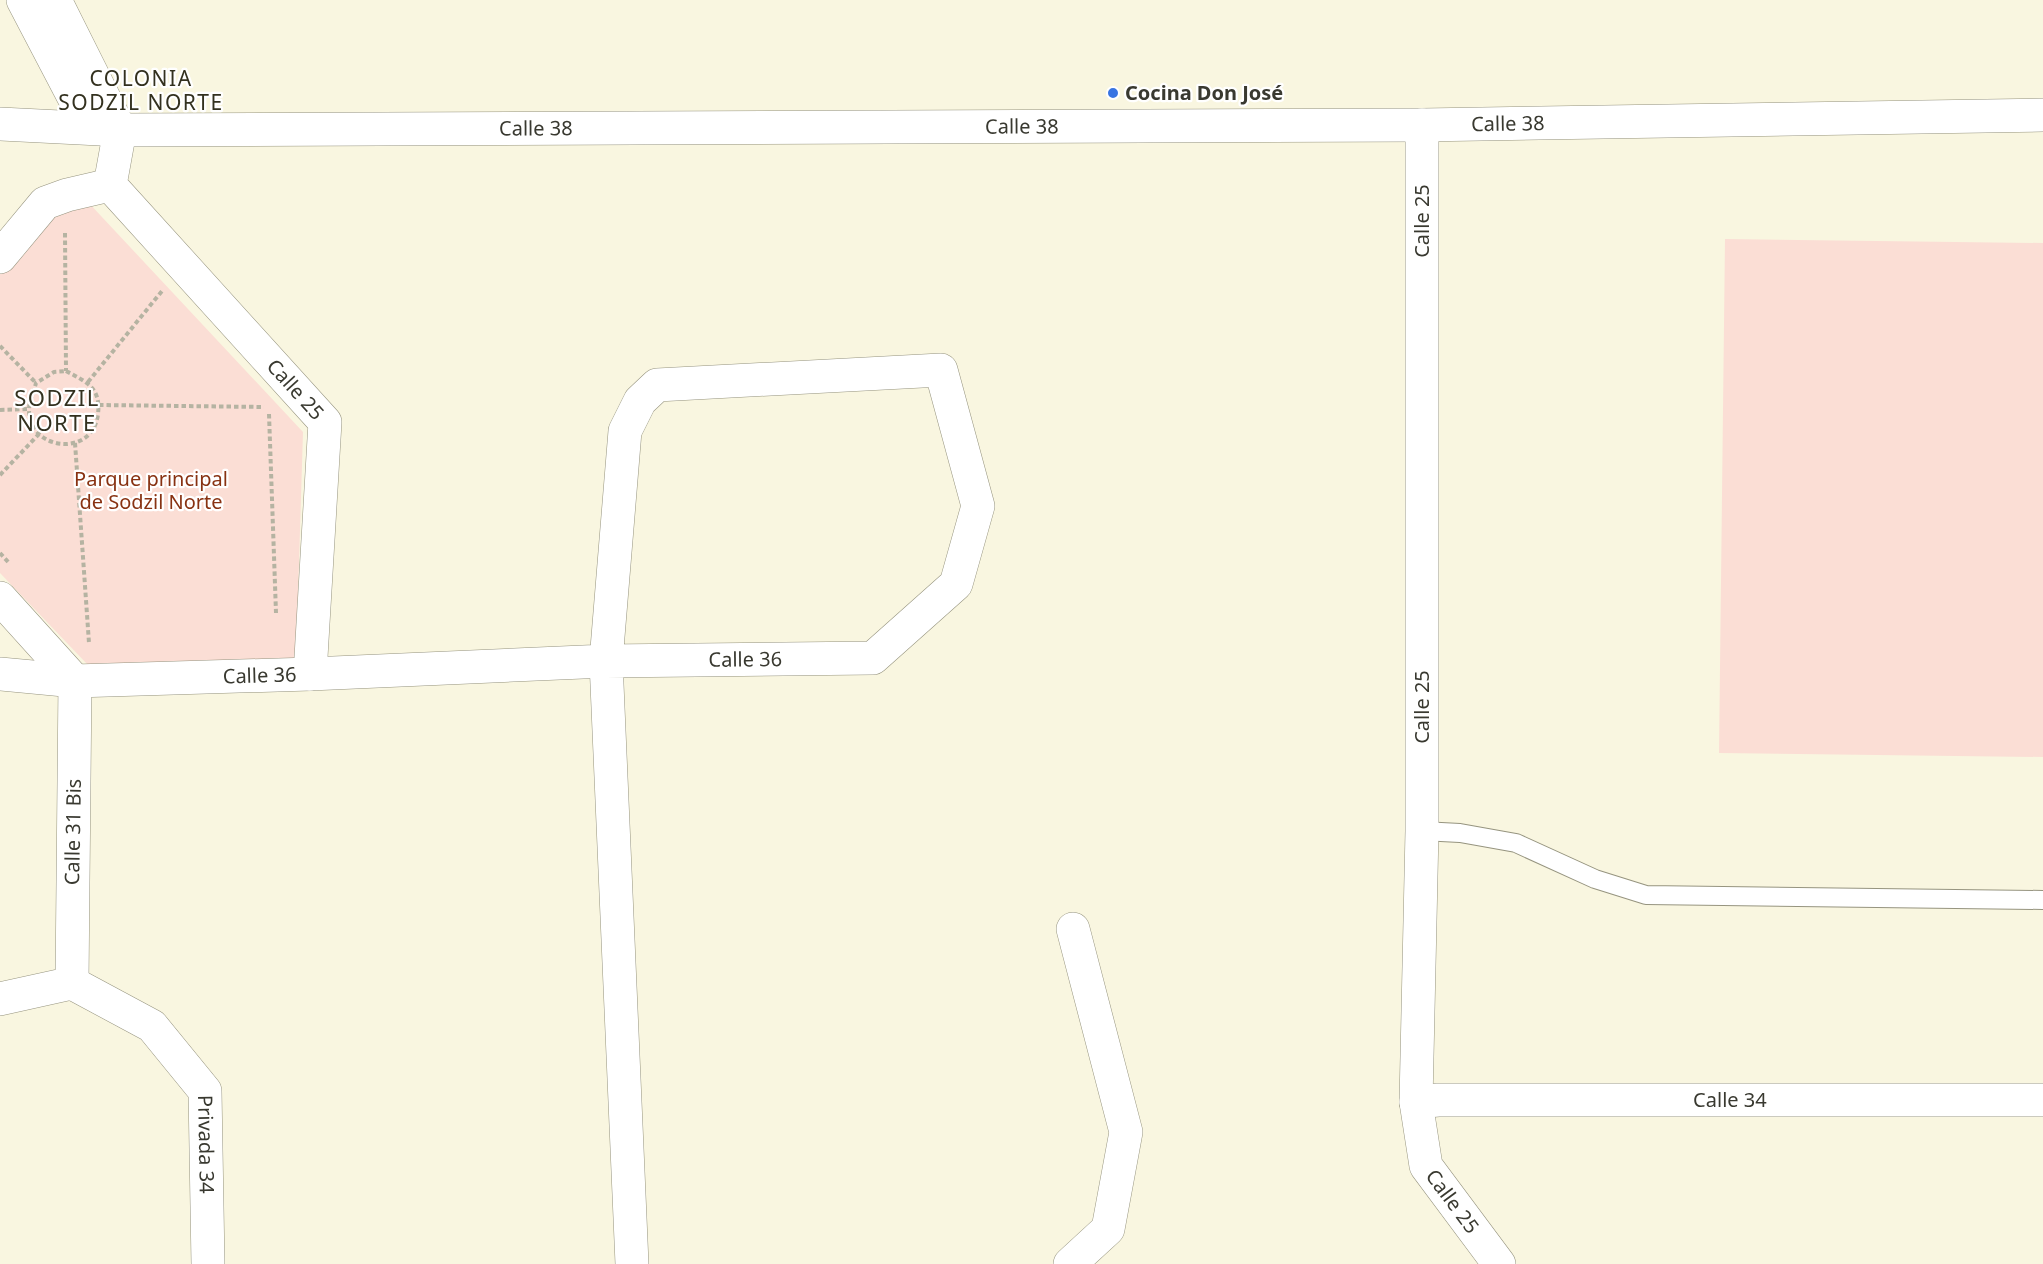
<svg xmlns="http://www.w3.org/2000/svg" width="2043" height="1264" viewBox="0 0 2043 1264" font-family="'Noto Sans',sans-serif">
<rect width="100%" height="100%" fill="#f9f6e0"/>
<path fill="#fbded5" d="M70,196L87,201L303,432L296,661L88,665L0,573V274Z
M1725,239L2043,243V757L1719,753Z"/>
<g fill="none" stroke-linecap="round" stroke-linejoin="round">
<g stroke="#96947f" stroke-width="20">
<path id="lane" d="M1422,831L1460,833L1516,843L1595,879L1646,895L2043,900"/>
</g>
<g stroke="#96947f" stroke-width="34">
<g id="street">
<path id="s1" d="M120,130L110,185L325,422L310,674"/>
<path d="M0,257L45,203L67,195L110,185"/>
<path d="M0,598L75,681L72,983"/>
<path id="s2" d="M0,674L75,681L310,674L606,661L873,658L956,584L978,506L941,370L657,385L640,401L625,431L606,661L632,1264"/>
<path id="s3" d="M72,983L152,1026L205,1091L208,1264"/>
<path d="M0,999L72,983"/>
<path id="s4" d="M1416,1102L1438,1100H2043"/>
<path d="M1070,1264L1108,1229L1126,1132L1073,929"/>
</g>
</g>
<g stroke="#96947f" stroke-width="34">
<g id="secondary">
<path d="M23,0L90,128"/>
<path d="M55,0L120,130"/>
<path id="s5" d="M0,124L120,130L1422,125L2043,115"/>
<path id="s6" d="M1422,125V831L1416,1102L1426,1166L1499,1264"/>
</g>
</g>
<path stroke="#b5b3a2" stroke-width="4" stroke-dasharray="4.5 3" stroke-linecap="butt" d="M65,233L66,371
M0,346L36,383
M66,371C87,382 101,388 98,414C93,458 29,451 29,410C29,401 34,391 36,383L54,372Z
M88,382L162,291
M99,405L264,407
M0,410L29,409
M269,414L276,613
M75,443L89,643
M0,475L39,434
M0,553L10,564"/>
<use href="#lane" stroke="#fff" stroke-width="18"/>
<use href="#street" stroke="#fff" stroke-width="33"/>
<use href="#secondary" stroke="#fff" stroke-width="33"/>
</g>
<circle fill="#3874e2" stroke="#fff" stroke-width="2" cx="1113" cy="93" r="6"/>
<g text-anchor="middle" stroke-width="4.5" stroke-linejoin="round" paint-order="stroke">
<g font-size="20" font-weight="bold" fill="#393930" stroke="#fff" text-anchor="start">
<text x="1125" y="100">Cocina Don José</text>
</g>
<g font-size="20" fill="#393930" stroke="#fff">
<text dy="7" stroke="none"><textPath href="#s5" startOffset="1508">Calle 38</textPath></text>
<text dy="7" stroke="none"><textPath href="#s5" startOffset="1022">Calle 38</textPath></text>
<text dy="7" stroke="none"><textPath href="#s5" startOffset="536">Calle 38</textPath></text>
<text transform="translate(1422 221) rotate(-90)" y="7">Calle 25</text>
<text dy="7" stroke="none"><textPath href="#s1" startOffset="332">Calle 25</textPath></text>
<text dy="7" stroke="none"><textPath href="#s2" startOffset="746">Calle 36</textPath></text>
<text dy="7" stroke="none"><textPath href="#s2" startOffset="260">Calle 36</textPath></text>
<text transform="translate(1422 707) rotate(-90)" y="7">Calle 25</text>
<text transform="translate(73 832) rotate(-89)" y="7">Calle 31 Bis</text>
<text dy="7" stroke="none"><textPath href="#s4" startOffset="314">Calle 34</textPath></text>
<text dy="7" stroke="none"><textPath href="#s3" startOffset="228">Privada 34</textPath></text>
<text dy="7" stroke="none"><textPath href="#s6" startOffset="1086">Calle 25</textPath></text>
</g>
<g font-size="20" fill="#883212" stroke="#fff">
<text x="151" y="486">Parque principal<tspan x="151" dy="23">de Sodzil Norte</tspan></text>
</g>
<g font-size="21" letter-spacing="1.5" fill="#33311f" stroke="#fff">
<text x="141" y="86">COLONIA<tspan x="141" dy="24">SODZIL NORTE</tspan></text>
</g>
<g font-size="22" letter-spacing="1.5" fill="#33311f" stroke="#fff">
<text x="57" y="406">SODZIL<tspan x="57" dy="25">NORTE</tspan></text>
</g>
</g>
</svg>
